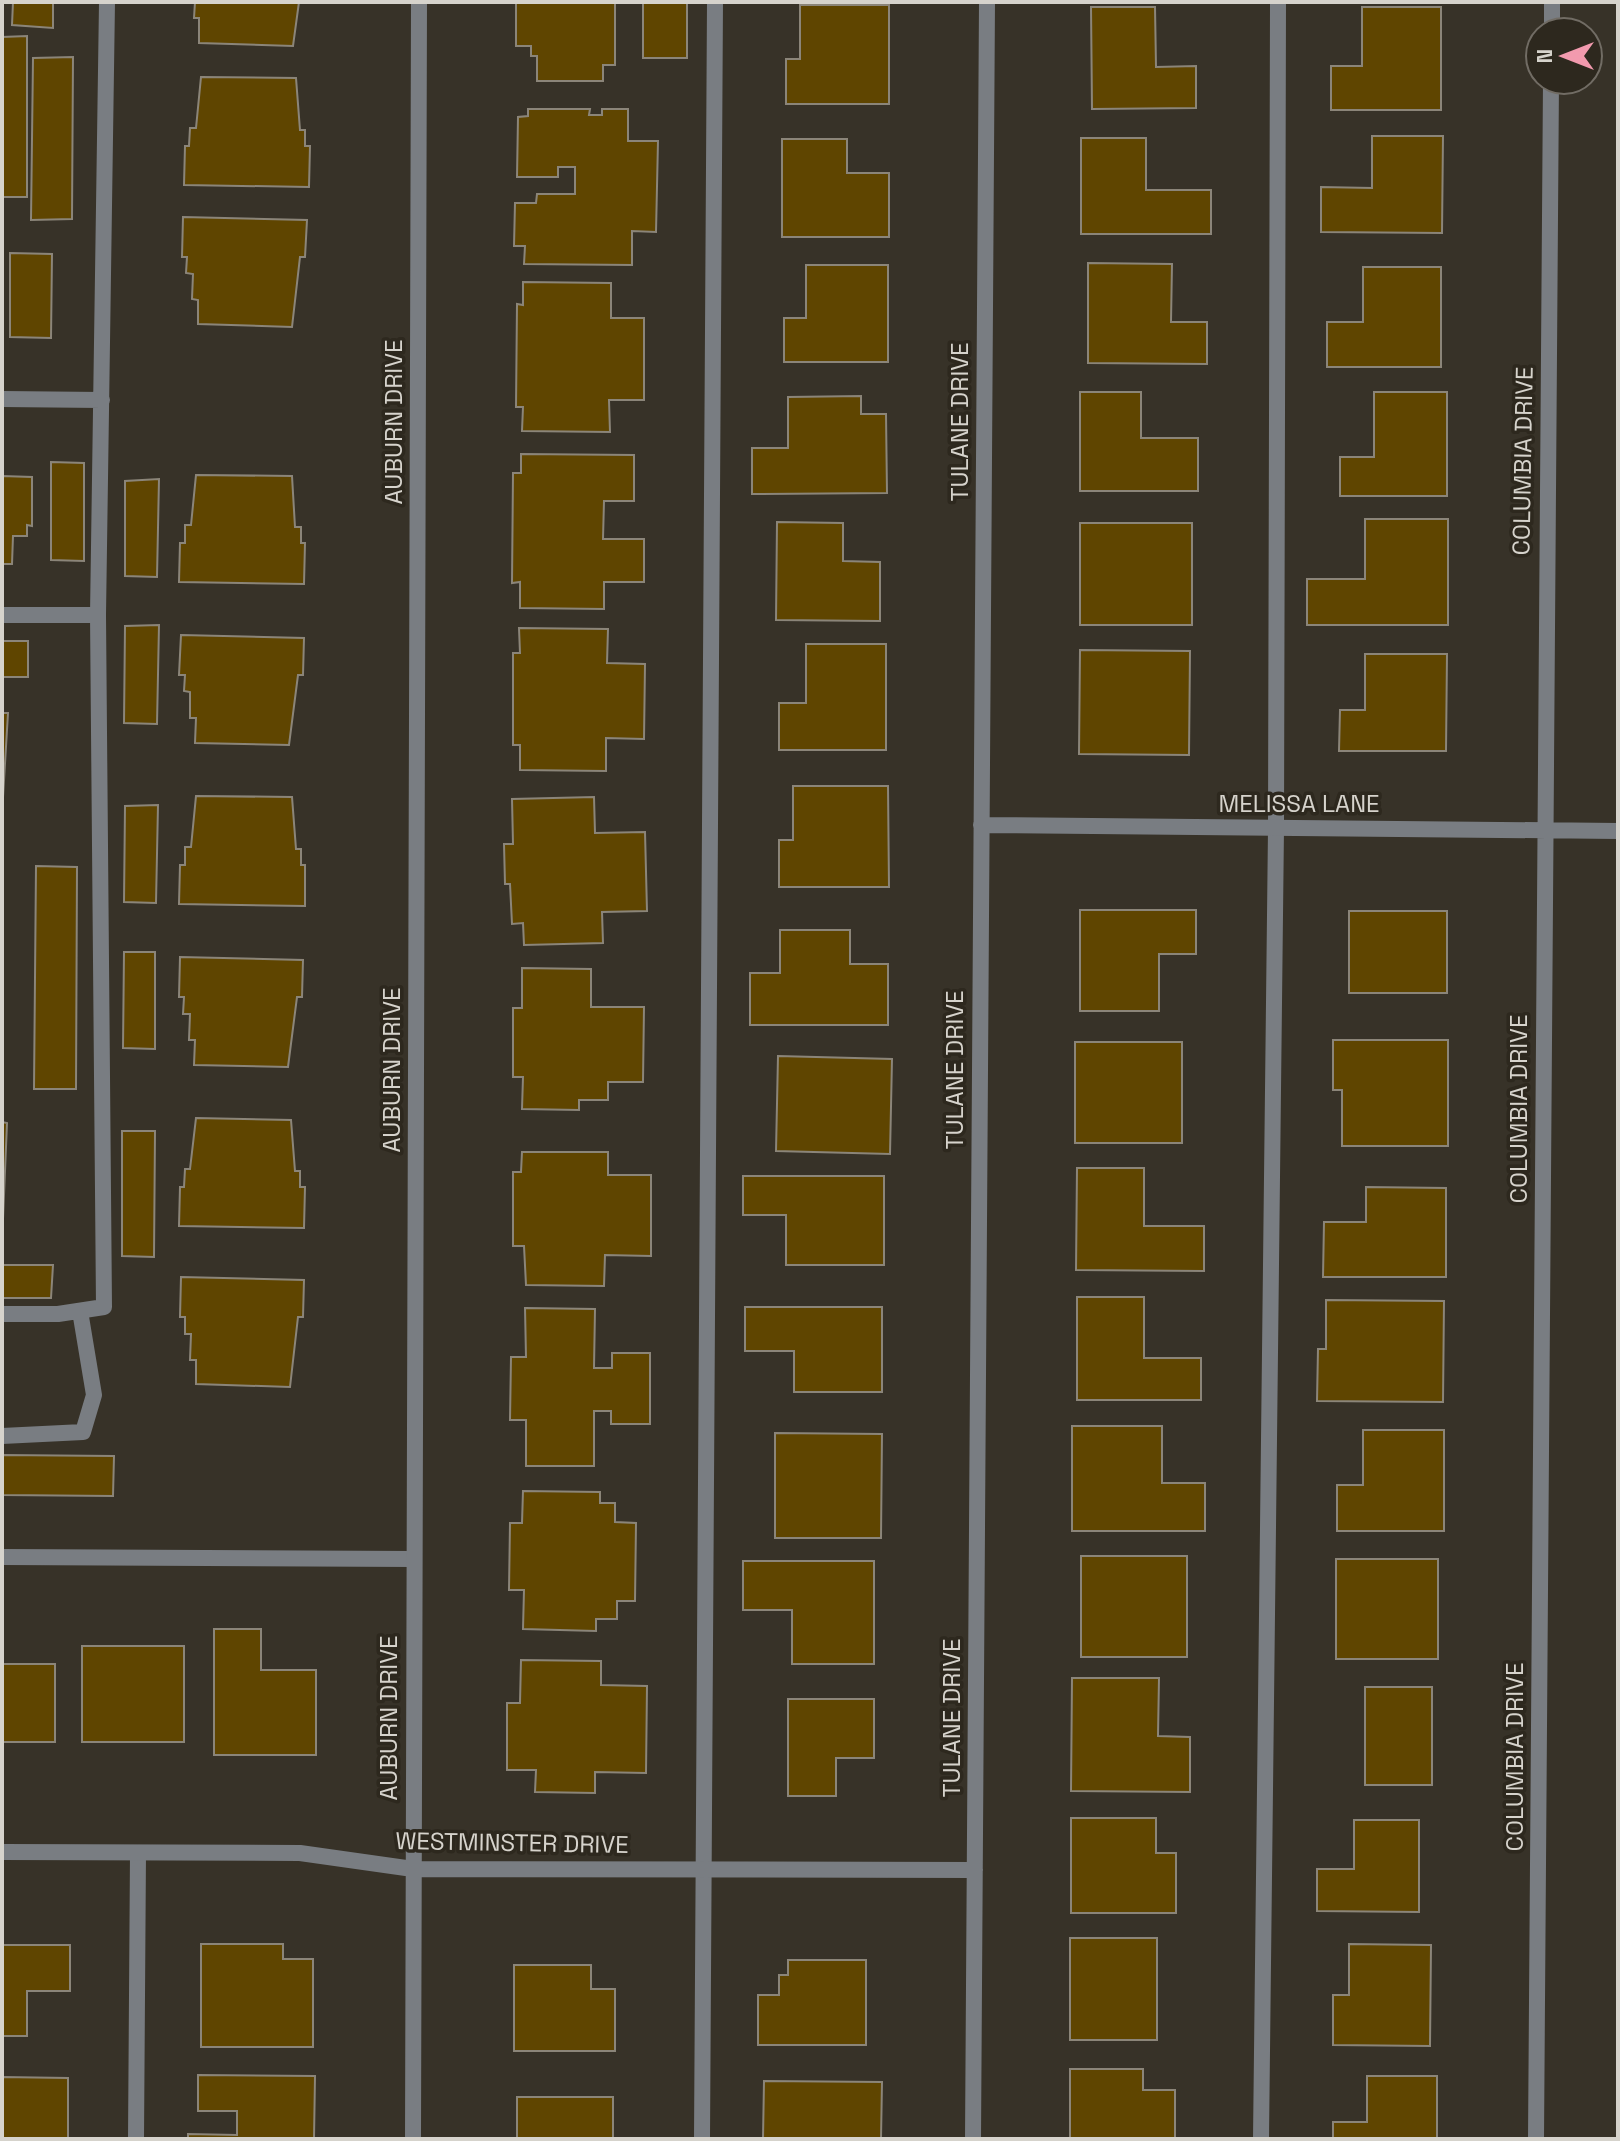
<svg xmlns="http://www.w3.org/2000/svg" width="1620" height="2141" viewBox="0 0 1620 2141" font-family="'Space Grotesk',sans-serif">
<rect width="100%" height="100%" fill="#373228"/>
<path fill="#5f4500" stroke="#8b8579" stroke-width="2" d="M13,2H53V28L12,25Z
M195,2H299L293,46L199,43V18H194Z
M516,2H615V65H603V81H537V56H531V46H516Z
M643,2H687V58H643Z
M800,5H889V104H786V59H800Z
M1091,7H1155L1156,67L1196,66V108L1092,109Z
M1362,7H1441V110H1331V66H1362Z
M27,36V197H2V37Z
M73,57L72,219L31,220L33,58Z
M201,77L296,78L300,130H305V146H310L309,187L184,185L185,146H189L190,128H196Z
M528,109H590L589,115H602V109H628V141H658L656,232L632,231V265L524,264L525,246H514L515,203H536L537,194H575V167H558V177H517L518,117L528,116Z
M1372,136H1443L1442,233L1321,232V187L1372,188Z
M1081,138H1146V190H1211V234H1081Z
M782,139H847V173H889V237H782Z
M183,217L307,220L305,257H300L292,327L198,324V300L192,299L193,274L186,273L187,257H182Z
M10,253L52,254L51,338L10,337Z
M1088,263L1172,264L1171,322H1207V364L1088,363Z
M806,265H888V362H784V318H806Z
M1363,267H1441V367H1327V322H1363Z
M523,282L611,283V318H644V400H609L610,432L522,431L523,407H516L517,304L523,305Z
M1080,392H1141V438H1198V491H1080Z
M1374,392H1447V496H1340V457H1374Z
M861,396V414H886L887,493L752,494V448H788V397Z
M521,454L634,455V501H604L603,539H644V582H604V609L520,608V582L512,583L513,473H521Z
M51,462L84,463V561L51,560Z
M196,475L292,476L295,527H301V543H305L304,584L179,582L180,543H185V525H191Z
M2,476L32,477V526L27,525V536H13L12,564H2Z
M159,479L157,577L125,576V481Z
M1365,519H1448V625H1307V579H1365Z
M777,522L843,523V561L880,562V621L776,620Z
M1080,523H1192V625H1080Z
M159,625L157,724L124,723L125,626Z
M519,628L608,629L607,663L645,664L644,739L606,738V771L520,770V745H513V653H520Z
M181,635L304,638L303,675H298L289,745L195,743L196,718H190V692L184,691L185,675H179Z
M2,641H28V677H2Z
M806,644H886V750H779V703H806Z
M1080,650L1190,651L1189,755L1079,754Z
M1365,654H1447L1446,751H1339L1340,710H1365Z
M2,713H8L2,814Z
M793,786H888L889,887H779V840H793Z
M196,796L292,797L296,849H301V865H305V906L179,904L180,865H185V847H191Z
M594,797L595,833L645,832L647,911L602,912L603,943L524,945L523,923L512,924L510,884H505L504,844H513L512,799Z
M158,805L156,903L124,902L125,806Z
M36,866L77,867L76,1089H34Z
M1080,910H1196V954H1159V1011H1080Z
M1349,911H1447V993H1349Z
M780,930H850V964H888V1025H750V973H780Z
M124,952H155V1049L123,1048Z
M180,957L303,960L302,997H297L288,1067L194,1065L195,1040H189L190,1014H183L184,997H179Z
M522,968L591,969V1007H644L643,1082H608V1100H579V1110L522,1109L523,1077H513V1008H522Z
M1333,1040H1448V1146H1342V1090H1333Z
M1075,1042H1182V1143H1075Z
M778,1056L892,1059L890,1154L776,1151Z
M196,1118L291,1120L295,1171H300V1187H305L304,1228L179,1226L180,1187H184L185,1169H190Z
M2,1122L7,1123L2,1243Z
M122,1131H155L154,1257L122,1256Z
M522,1152H608V1175H651V1256L605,1255L604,1286L526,1285L524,1246H513V1172H521Z
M1077,1168H1144V1226H1204V1271L1076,1270Z
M743,1176H884V1265H786V1215H743Z
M1366,1187L1446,1188V1277H1323L1324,1222H1366Z
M2,1265H53L51,1298H2Z
M181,1277L304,1280L303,1317H298L290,1387L196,1384V1360H190L191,1334H185V1317H180Z
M1077,1297H1144V1358H1201V1400H1077Z
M1326,1300L1444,1301L1443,1402L1317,1401L1318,1349H1326Z
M745,1307H882V1392H794V1351H745Z
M525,1308L595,1309L594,1368H612V1353H650V1424H611V1411H594V1466H526V1420H510L511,1357H526Z
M1072,1426H1162V1483H1205V1531H1072Z
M1363,1430H1444V1531H1337V1485H1363Z
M775,1433L882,1434L881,1538H775Z
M2,1455L114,1456L113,1496L2,1495Z
M523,1491L600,1492V1503H615V1522L636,1523L635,1601H617V1619H596V1631L523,1629L524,1590H509L510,1523H522Z
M1081,1556H1187V1657H1081Z
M1336,1559H1438V1659H1336Z
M743,1561H874V1664H792V1610H743Z
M214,1629H261V1670H316V1755H214Z
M82,1646H184V1742H82Z
M521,1660L601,1661V1685L647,1686L646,1773L595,1772V1793L535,1792L536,1770H507V1703H520Z
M2,1664H55V1742H2Z
M1072,1678H1159L1158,1736L1190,1737V1792L1071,1791Z
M1365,1687H1432V1785H1365Z
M788,1699H874V1758H836V1796H788Z
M1071,1818H1156V1853H1176V1913H1071Z
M1354,1820H1419V1912L1317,1911V1869H1354Z
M1070,1938H1157V2040H1070Z
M201,1944H283V1959H313V2047H201Z
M1349,1944L1431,1945L1430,2046L1333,2045V1995H1349Z
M2,1945H70V1991H27V2036H2Z
M788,1960H866V2045H758V1995H779V1975H788Z
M514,1965H591V1989H615V2051H514Z
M1070,2069H1143V2090H1175V2139H1070Z
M198,2075L315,2076L314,2139H188V2134L237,2135V2111H198Z
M1367,2076H1437V2139H1333V2122H1367Z
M2,2077L68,2078V2139H2Z
M764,2081L882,2082L881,2139H763Z
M517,2097H613V2139H517Z"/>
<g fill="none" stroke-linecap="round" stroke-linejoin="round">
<path stroke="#797d82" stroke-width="16" d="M2,399L102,400
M2,615H98
M2,1314H58L104,1307L98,615L107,2
M2,1436L83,1432L94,1395L80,1311
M2,1557L414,1559
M136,2139L138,1853
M702,2139L715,2
M1261,2139L1276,828L1278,2"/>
<path stroke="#797d82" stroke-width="16" d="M1552,32V2
M981,825L1618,831
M2,1852L300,1853L413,1869L975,1870
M413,2139L419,2
M973,2139L987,2
M1536,2139L1551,80"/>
</g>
<g text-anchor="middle" stroke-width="7" stroke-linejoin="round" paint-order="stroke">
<g font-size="24" fill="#d6d3cc" stroke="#2d281e">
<text transform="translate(394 422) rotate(-90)" y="8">AUBURN DRIVE</text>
<text transform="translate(960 422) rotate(-90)" y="8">TULANE DRIVE</text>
<text transform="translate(1523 461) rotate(-89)" y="8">COLUMBIA DRIVE</text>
<text x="1299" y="812">MELISSA LANE</text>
<text transform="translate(392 1070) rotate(-90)" y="8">AUBURN DRIVE</text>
<text transform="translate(955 1070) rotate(-90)" y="8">TULANE DRIVE</text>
<text transform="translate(1519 1109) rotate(-90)" y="8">COLUMBIA DRIVE</text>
<text transform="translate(389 1718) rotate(-90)" y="8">AUBURN DRIVE</text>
<text transform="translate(952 1718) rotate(-90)" y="8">TULANE DRIVE</text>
<text transform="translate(1515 1757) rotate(-90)" y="8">COLUMBIA DRIVE</text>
<text transform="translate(512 1843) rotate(1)" y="8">WESTMINSTER DRIVE</text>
</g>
</g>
<rect width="1620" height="2141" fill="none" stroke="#d6d3cc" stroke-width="8"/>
<g transform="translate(1564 56) rotate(270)"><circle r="38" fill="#2d281e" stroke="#716c64" stroke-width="2"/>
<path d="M0-6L14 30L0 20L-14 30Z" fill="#f29aae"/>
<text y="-12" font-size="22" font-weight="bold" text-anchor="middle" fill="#d6d3cc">N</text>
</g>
</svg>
